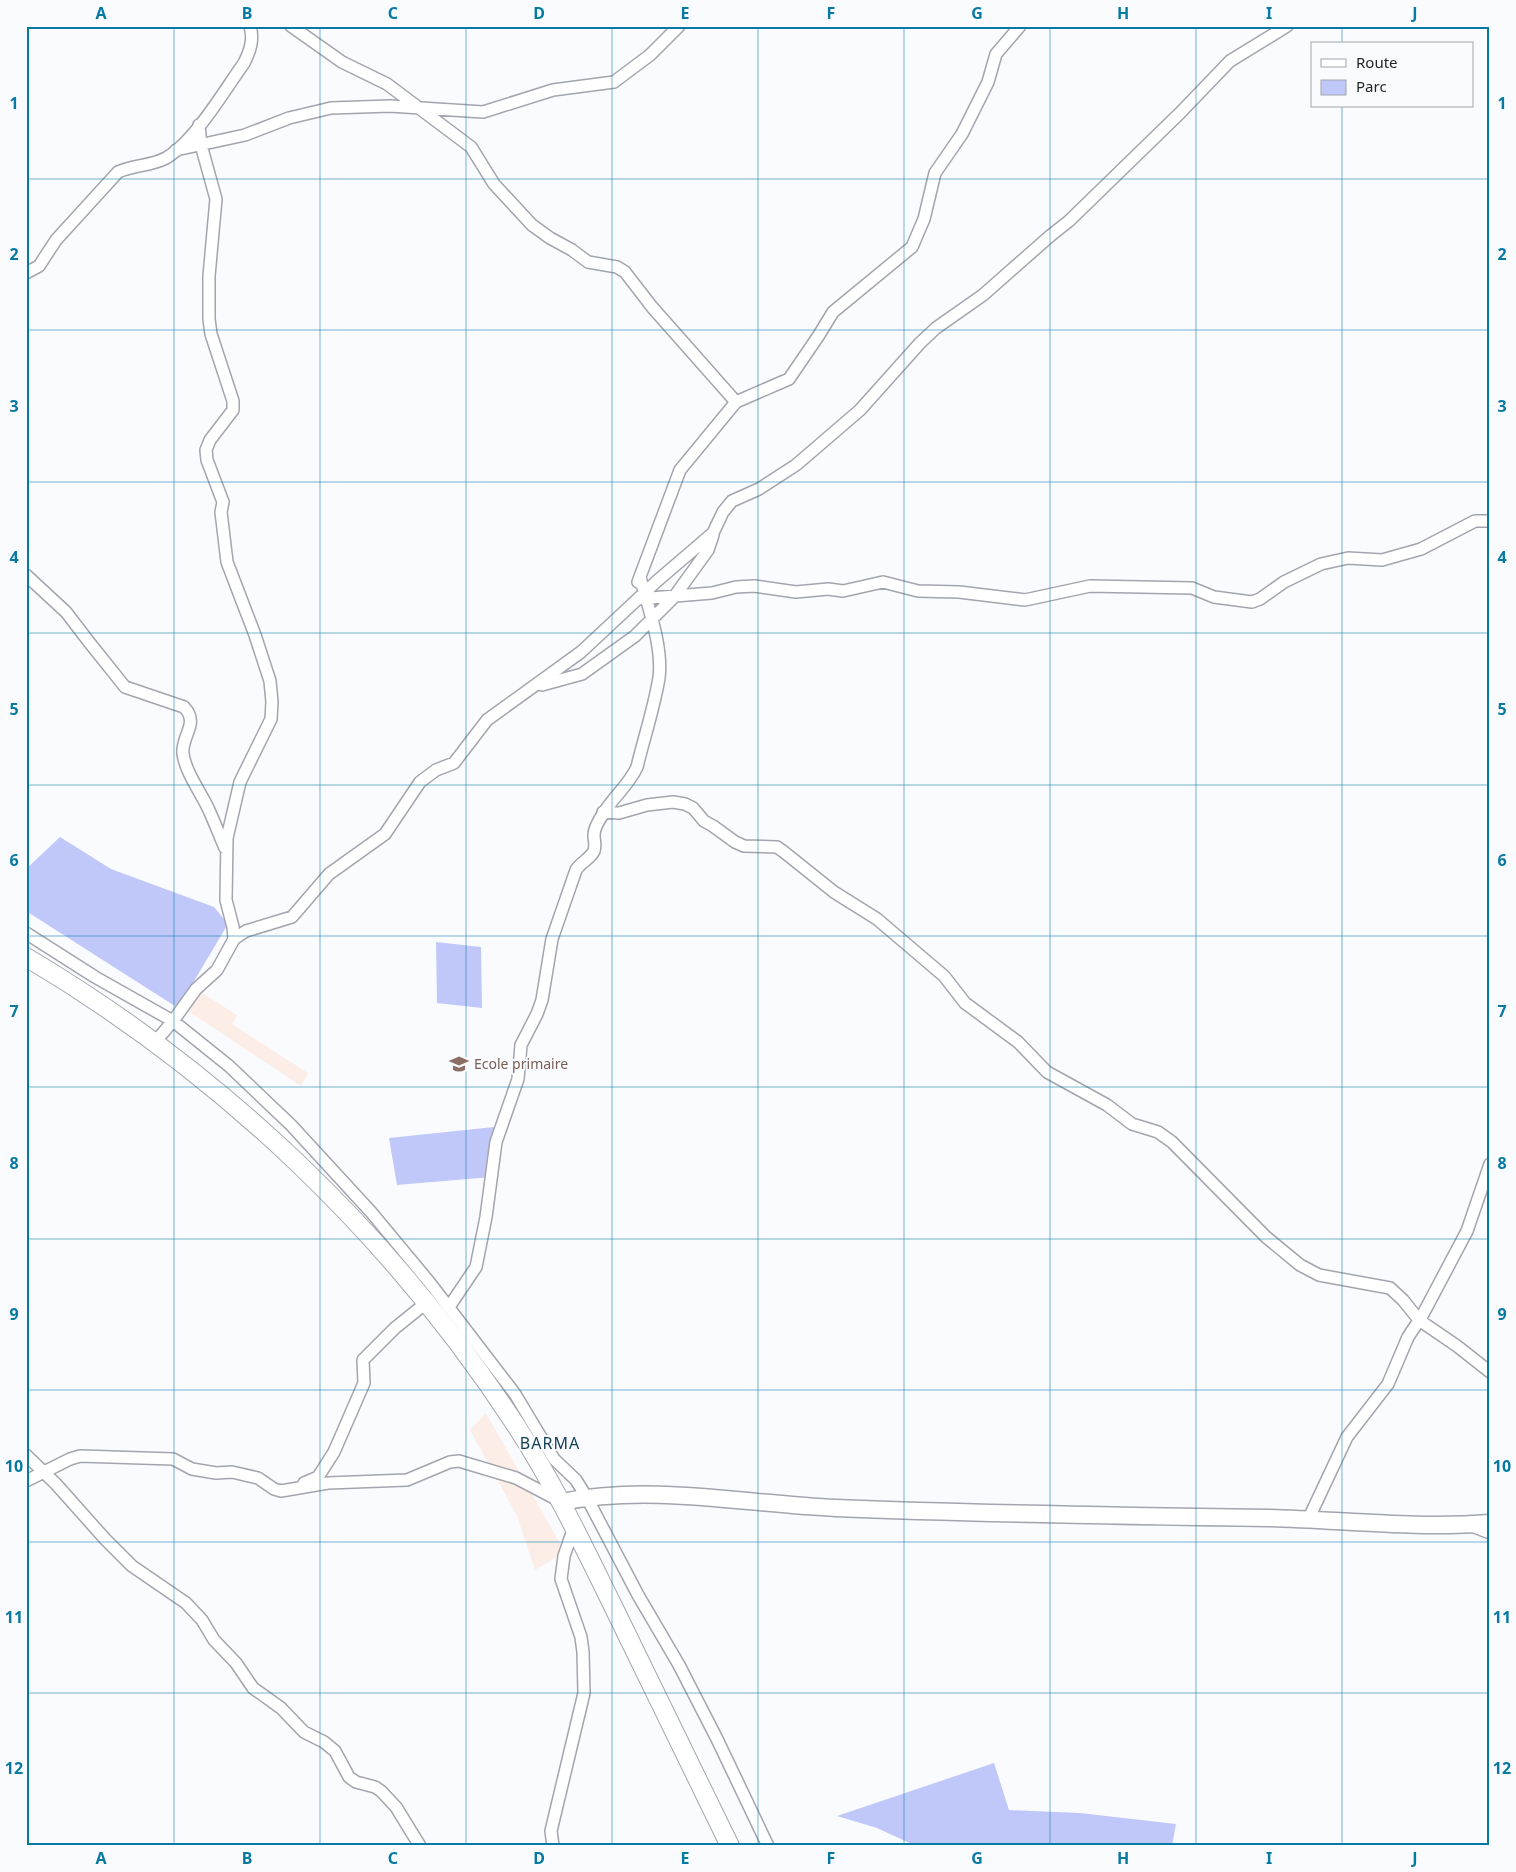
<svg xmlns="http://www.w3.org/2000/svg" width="1516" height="1872" viewBox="0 0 1516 1872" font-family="'Noto Sans',sans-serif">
<rect width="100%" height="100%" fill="#fafbff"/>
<path fill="#fceee6" d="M196,989L237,1015L232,1024L308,1073L301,1086L183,1008Z
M486,1413L565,1552L535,1570L517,1516L470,1430Z"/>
<path fill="#c0c8fa" d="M60,837L111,869L214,907L228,924L178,1008L26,911V869Z
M436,942L481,947L482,1008L437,1003Z
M494,1127L496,1142L491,1177L397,1185L389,1138Z
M994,1763L1009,1810L1080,1813L1176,1824L1172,1846H916L877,1828L837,1816Z"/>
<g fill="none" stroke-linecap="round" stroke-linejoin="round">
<g stroke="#a3a5ae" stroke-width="14">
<path id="street" d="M291,26L342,62L387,84L471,147L494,184L532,225L550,238L572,250L588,262L617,267L625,272L652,307L736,402
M199,125L201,145L216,199L209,276V319L211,334L233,401V410L210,440L206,450L207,460L223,502L221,512L227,562L255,635L270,681L272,702L271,719L240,782L227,838L226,900L233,927L234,939
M176,150L245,135L289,118L331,108L390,106L483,112L553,90L614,82L650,55L679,26
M26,273L39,266L56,240L118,172C134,165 151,166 166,158C195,141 224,91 244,63C250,51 254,40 250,26
M26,575L66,612L89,642L125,687L184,707C200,724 181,735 183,754C186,773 200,791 208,808C214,821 219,834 225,848
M638,582L680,470L736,402L789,379L819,335L833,312L912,247L924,219L935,173L962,134L988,82L996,54L1020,26
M638,599L712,593L736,587L754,586L796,592L828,589L843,591L883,582L918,591L959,592L1025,600L1090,586L1192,588L1214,597L1252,602L1260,599L1284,582L1321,564L1348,558L1382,560L1421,549L1475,521H1490
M542,685L582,674L635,636L674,597L708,550L713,535
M603,812L619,813L647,805L673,802L685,804L693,808L704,821L713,826L735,842L744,846L777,847L784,852L834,892L877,919L944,976L965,1003L1018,1042L1047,1072L1107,1105L1132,1124L1158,1132L1172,1142L1266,1237L1300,1265L1319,1275L1390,1288L1403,1300L1419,1320L1457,1346L1490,1372
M26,933L95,977L173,1021L229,1066L291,1125L371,1212L430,1283L515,1394L554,1459L576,1480L587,1498L638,1595L679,1665L717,1739L768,1846
M155,1042L173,1021L196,989L217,970L234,939L246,931L292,917L329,874L385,834L420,782L436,770L454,763L487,720L581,652L657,581L713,533L723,512L732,501L759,489L796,465L860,410L920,343L936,328L983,295L1050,236L1069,221L1180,113L1230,61L1287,26
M449,1307L476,1267L486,1217L496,1142L518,1079L521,1045L537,1014L542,1000L552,939L576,870C581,862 590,859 594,851C596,845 594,841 594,835C594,828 599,820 603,814C613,797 629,785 637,767C644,738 654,708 659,678C663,646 648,607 640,577
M26,1455L56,1484L105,1539L132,1566L186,1603L202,1620L214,1640L236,1663L253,1688L281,1708L304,1732L324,1742L335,1751L349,1777L356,1782L375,1787L381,1791L396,1807L420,1846
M26,1481L70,1459L80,1456L173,1459L192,1469L216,1473L232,1472L258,1478L274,1489L281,1491L328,1483L407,1480L450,1462L459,1461L516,1478L558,1500
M304,1483L318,1477L334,1452L364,1383L363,1360L395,1328L426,1303
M1308,1520L1347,1437L1388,1384L1408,1337L1422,1316L1467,1231L1490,1164
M1472,1526L1490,1533
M553,1846L551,1831L584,1693L583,1652L581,1637L561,1579L564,1556L574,1527"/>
</g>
<g stroke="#a3a5ae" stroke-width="19">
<path id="secondary" d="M562,1502C652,1484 745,1504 836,1508C981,1514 1126,1516 1270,1518C1344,1520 1417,1529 1490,1523"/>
</g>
<g stroke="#a3a5ae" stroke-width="20">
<path id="primary" d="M26,957C223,1074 392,1235 517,1427C554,1484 583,1545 613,1606C652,1686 691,1766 730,1846"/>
</g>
<use href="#street" stroke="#fff" stroke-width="11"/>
<use href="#secondary" stroke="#fff" stroke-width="16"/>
<use href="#primary" stroke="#fff" stroke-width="18"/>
</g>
<path fill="none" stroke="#067aa3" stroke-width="1" stroke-opacity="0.55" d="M174,26V1846M320,26V1846M466,26V1846M612,26V1846M758,26V1846M904,26V1846M1050,26V1846M1196,26V1846M1342,26V44M1342,106V1846M26,179H1490M26,330H1490M26,482H1490M26,633H1490M26,785H1490M26,936H1490M26,1087H1490M26,1239H1490M26,1390H1490M26,1542H1490M26,1693H1490"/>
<defs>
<g id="school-bare" transform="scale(1.5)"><path d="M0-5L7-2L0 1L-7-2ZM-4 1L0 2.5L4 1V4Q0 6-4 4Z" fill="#8d6e63" stroke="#fafbff" stroke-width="2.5" paint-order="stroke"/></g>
</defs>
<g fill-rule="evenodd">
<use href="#school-bare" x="459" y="1064"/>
</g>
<g text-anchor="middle" stroke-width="4" stroke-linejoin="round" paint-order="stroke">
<g font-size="14" fill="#785e54" stroke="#fafbff" text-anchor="start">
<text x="474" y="1069">Ecole primaire</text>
</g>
<g font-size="16" letter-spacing="1" fill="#0f3e52" stroke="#fafbff">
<text x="550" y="1449">BARMA</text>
</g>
</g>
<rect width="1516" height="1872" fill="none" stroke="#fafbff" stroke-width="55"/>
<rect x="1311" y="42" width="162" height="65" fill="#fafbff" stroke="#a4a5a9"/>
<rect x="1321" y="59" width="25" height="8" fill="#ffffff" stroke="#a4a5a9"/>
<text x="1356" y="68" font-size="15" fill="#242528">Route</text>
<rect x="1321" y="80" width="25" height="15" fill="#c0c8fa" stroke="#a4a5a9"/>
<text x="1356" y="92" font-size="15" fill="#242528">Parc</text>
<rect x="28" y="28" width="1460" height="1816" fill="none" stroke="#067aa3" stroke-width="2"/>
<g font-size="16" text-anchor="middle" font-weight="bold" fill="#067aa3">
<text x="101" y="19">A</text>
<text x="247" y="19">B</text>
<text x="393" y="19">C</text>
<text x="539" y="19">D</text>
<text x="685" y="19">E</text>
<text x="831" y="19">F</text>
<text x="977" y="19">G</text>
<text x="1123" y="19">H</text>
<text x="1269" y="19">I</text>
<text x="1415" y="19">J</text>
<text x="14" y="109">1</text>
<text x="1502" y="109">1</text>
<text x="14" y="260">2</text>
<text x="1502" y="260">2</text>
<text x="14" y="412">3</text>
<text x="1502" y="412">3</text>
<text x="14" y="563">4</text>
<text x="1502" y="563">4</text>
<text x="14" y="715">5</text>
<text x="1502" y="715">5</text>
<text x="14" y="866">6</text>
<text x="1502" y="866">6</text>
<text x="14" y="1017">7</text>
<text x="1502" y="1017">7</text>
<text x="14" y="1169">8</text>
<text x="1502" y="1169">8</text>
<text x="14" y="1320">9</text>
<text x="1502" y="1320">9</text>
<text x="14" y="1472">10</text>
<text x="1502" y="1472">10</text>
<text x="14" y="1623">11</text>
<text x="1502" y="1623">11</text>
<text x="14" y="1774">12</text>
<text x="1502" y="1774">12</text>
<text x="101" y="1864">A</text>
<text x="247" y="1864">B</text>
<text x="393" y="1864">C</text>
<text x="539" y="1864">D</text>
<text x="685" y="1864">E</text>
<text x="831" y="1864">F</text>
<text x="977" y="1864">G</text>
<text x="1123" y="1864">H</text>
<text x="1269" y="1864">I</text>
<text x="1415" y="1864">J</text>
</g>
</svg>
